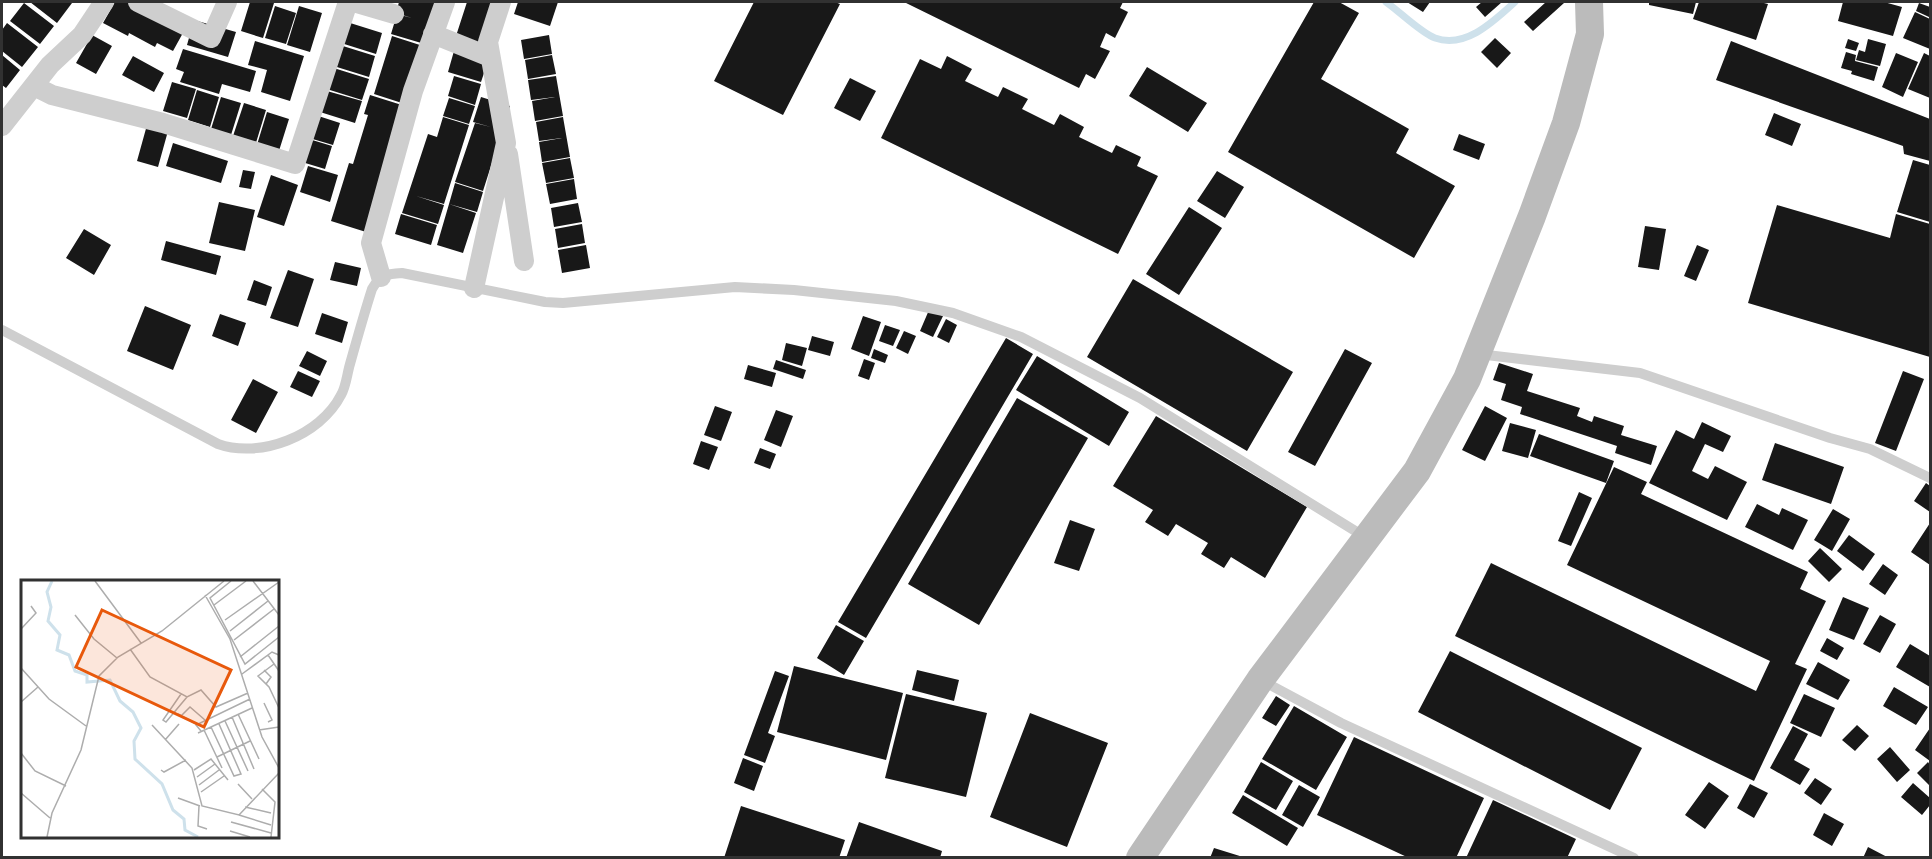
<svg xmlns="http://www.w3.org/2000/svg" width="1932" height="859" viewBox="0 0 1932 859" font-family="Inter,sans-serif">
<rect width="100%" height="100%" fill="#fff"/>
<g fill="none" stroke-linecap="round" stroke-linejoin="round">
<path stroke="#cee1eb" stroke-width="7" d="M1386,2C1399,11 1421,33 1435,38C1466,49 1494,21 1515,2"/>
</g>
<path fill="#181818" d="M30,2H70L72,3L57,23Z
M115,2H128L184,31L173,51L157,43L155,47L129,33L128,36L103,23Z
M250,2L274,3L263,38L241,31Z
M399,2L436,3L428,45L391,34L397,14L412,18L396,13Z
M467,2H489L507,7L494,48L456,36Z
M518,2H558L550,26L514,14Z
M754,2H835L840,4L783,115L714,81Z
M904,2H1123L1120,8L1128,12L1115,38L1106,33L1100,47L1110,51L1095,79L1086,74L1079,88Z
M1314,2H1339L1359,13L1321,79L1409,129L1396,153L1455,186L1414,258L1228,152Z
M1407,2H1430L1423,12Z
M1482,2H1502L1485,17L1476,7Z
M1546,2L1564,3L1533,31L1524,22Z
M1649,2H1696L1693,14L1649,5Z
M1699,2H1760L1768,4L1756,40L1693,19Z
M1843,2H1884L1902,7L1893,36L1838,21Z
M24,3L54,26L40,44L10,21Z
M1919,3L1930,7L1929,17L1916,11Z
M275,6L296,13L286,44L265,38Z
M299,6L322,13L310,52L287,45Z
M1915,12L1930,19V49L1903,38Z
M194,20L236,32L228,57L187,45Z
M347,22L382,33L376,54L341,43Z
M7,23L38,47L22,67L2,51V30Z
M92,35L112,46L96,74L76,63Z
M549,35L552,54L524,59L521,40Z
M392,36L423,46L405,104L374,94Z
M1495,38L1511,53L1497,68L1481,52Z
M1848,39L1859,43L1856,51L1845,48Z
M1868,39L1886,44L1880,66L1856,60L1859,50L1865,52Z
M255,41L304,56L290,101L261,92L267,70L248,65Z
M1731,41L1930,119V161L1904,154L1903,146L1716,80Z
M330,42L375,56L369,77L324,63Z
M183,49L256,71L250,92L222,84L219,94L180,82L184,72L176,69Z
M454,51L488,61L481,82L448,72Z
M1846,52L1856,55L1855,61L1878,67L1874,81L1851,74L1852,71L1841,68Z
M1896,53L1918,62L1903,97L1882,87Z
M1924,53L1930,56V98L1908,89Z
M2,55L20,70L6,88L2,85Z
M552,55L556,74L528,79L525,60Z
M133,56L164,73L154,92L122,75Z
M947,56L972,69L965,81L998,97L1003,87L1028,99L1022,109L1054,125L1060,114L1084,127L1079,137L1112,153L1116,145L1141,157L1137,166L1158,176L1118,254L881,138L920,59L941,69Z
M324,65L369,79L362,100L317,86Z
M1147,67L1207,103L1188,132L1129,96Z
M454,76L481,84L475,105L448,96Z
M556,76L563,116L535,121L532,101L555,97L531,100L528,80Z
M850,78L876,91L860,121L834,108Z
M172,82L196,89L187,118L163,111Z
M197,90L219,97L210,127L188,120Z
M327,91L362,101L355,123L320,112Z
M370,95L405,106L366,232L331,221L349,163L353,164L368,115L364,114Z
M221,97L241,103L231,135L211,129Z
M481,97L510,106L483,191L455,182L475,123L491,127L473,122Z
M449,98L475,106L469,124L443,116Z
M244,103L266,110L255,146L232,139Z
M267,112L289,119L278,154L256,148Z
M306,112L340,123L333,145L299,135Z
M1774,113L1801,124L1792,146L1765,135Z
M443,117L469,125L444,204L416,196L444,205L438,224L402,213L428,134L437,137Z
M563,117L570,157L542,162L539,142L562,138L539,141L536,122Z
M147,125L168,131L158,167L137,161Z
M1459,134L1485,144L1479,160L1453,150Z
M299,136L332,146L325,169L292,159Z
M173,143L228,161L221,183L166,166Z
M570,158L574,178L546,183L542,163Z
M1913,160L1930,165V222L1897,212Z
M308,166L338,175L330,202L300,192Z
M243,170L255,172L251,189L239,187Z
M1217,171L1244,187L1225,218L1197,201Z
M271,175L298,185L284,226L257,217Z
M574,179L577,199L550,204L546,184Z
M455,183L483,192L477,212L449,204Z
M219,202L255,210L245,251L209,243Z
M578,203L582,222L554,227L551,208Z
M449,204L476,213L463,253L437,245Z
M1777,205L1890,238L1896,214L1930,224V357L1748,303Z
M1189,207L1222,228L1179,295L1146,274Z
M401,214L437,225L431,245L395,234Z
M582,224L585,243L558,248L555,229Z
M1645,226L1666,229L1659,270L1638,267Z
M84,229L111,245L94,275L66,258Z
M166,241L221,256L216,275L161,260Z
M586,245L590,268L562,273L558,250Z
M1697,245L1709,250L1696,281L1684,276Z
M335,262L361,268L357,286L330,280Z
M288,270L314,279L298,327L270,318Z
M1133,279L1293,372L1247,451L1087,357Z
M254,280L272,287L266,306L247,300Z
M145,306L191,325L173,370L127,351Z
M929,310L943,316L933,337L920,331Z
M322,313L348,322L342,343L315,334Z
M220,314L246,323L238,346L212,336Z
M863,316L881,322L869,356L851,349Z
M946,319L957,325L949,343L937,337Z
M885,325L900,330L893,346L879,341Z
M904,331L916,336L908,354L896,348Z
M812,336L834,342L830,356L808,350Z
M1006,338L1033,354L866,638L838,622Z
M786,343L807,348L802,366L782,360Z
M874,349L888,355L885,363L871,358Z
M1345,349L1372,363L1315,466L1288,452Z
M307,351L327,361L320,376L299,366Z
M1037,356L1129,412L1109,446L1016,390Z
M864,359L875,363L869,380L858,376Z
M776,360L806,370L803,379L773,369Z
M1499,363L1533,374L1527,391L1580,408L1577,416L1592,422L1594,416L1624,426L1621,435L1657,446L1651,465L1615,453L1617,446L1520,414L1522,407L1501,400L1506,384L1493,380Z
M748,365L776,373L772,387L744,379Z
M298,371L320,381L312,397L290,387Z
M1903,371L1924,379L1896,451L1875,443Z
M253,379L278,392L256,433L231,420Z
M1017,398L1088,438L979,625L908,584Z
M715,406L732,412L721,441L704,435Z
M1485,406L1507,418L1485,461L1462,450Z
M776,410L793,416L781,447L764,440Z
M1156,416L1307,507L1265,578L1231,557L1224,568L1201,554L1208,543L1176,524L1168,536L1145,522L1153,510L1113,486Z
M1702,422L1731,436L1723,452L1705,444L1692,471L1708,479L1715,466L1747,482L1727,520L1649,483L1676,430L1694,439Z
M1510,423L1536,430L1528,458L1502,451Z
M1539,434L1614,461L1606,483L1530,456Z
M701,441L718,447L709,470L693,464Z
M1775,443L1844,467L1831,504L1762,480Z
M760,448L776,454L770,469L754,463Z
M1614,467L1647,482L1641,494L1808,572L1800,589L1826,601L1795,664L1807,669L1754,781L1455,636L1491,563L1756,691L1770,661L1567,565Z
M1926,483L1930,486V512L1914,501Z
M1579,492L1592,498L1571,546L1558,541Z
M1757,504L1779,515L1782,508L1808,520L1793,550L1745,527Z
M1833,509L1850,519L1832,551L1814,540Z
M1070,520L1095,529L1079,571L1054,563Z
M1930,523V565L1911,552Z
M1849,535L1875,554L1863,571L1837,551Z
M1820,548L1842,569L1829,582L1808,561Z
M1883,564L1898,575L1885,595L1869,584Z
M1843,597L1869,608L1854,640L1829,630Z
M1880,615L1896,624L1880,653L1863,644Z
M836,625L864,641L844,675L817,658Z
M1827,638L1844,648L1837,660L1820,651Z
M1910,644L1930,656V687L1896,667Z
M1450,651L1642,748L1610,810L1418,712Z
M1818,662L1850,680L1838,700L1806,684Z
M794,666L903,693L886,760L777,732Z
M917,670L959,680L954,701L912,690Z
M775,671L789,676L768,733L775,736L765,763L744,755Z
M1894,687L1928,707L1916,725L1883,706Z
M906,694L987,713L966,797L885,778Z
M1804,694L1835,708L1821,737L1790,723Z
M1276,696L1290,705L1276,726L1262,718Z
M1294,706L1347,737L1316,790L1262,759Z
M1030,713L1108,743L1067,847L990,817Z
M1857,725L1869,736L1855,751L1842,740Z
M1793,726L1808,734L1794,760L1810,769L1800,785L1770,768Z
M1930,728V761L1915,750Z
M1354,737L1484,798L1456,858H1409L1317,815Z
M1890,747L1910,770L1897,782L1877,759Z
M743,758L763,766L754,791L734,783Z
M1261,762L1293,781L1276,810L1244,792Z
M1928,762L1930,765V786L1917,773Z
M1815,778L1832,789L1821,805L1804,793Z
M1709,782L1729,796L1705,829L1685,815Z
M1913,783L1930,798V805L1922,815L1901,797Z
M1750,784L1768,793L1754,818L1737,808Z
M1299,785L1320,797L1303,827L1282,815Z
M1243,795L1298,828L1287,846L1232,813Z
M1493,800L1576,839L1567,858H1466Z
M741,806L845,840L839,858H724Z
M1824,813L1844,824L1832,846L1813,835Z
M859,822L942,851L940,858H846Z
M1868,847L1889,858H1863Z
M1214,848L1243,857V858H1210Z"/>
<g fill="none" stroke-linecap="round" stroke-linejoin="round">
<path stroke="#cecece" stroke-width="10" d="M2,330L218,444C260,459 320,436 341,395C346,387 347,374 350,364C357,339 364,314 372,289C380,275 386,274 402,273L545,302L563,303L735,287L794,290L896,301L953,313L1021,337L1140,398L1365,537
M1478,354L1640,373L1830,438L1870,449L1930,478
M1261,680L1341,723L1634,858"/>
<path stroke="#cecece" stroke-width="20" d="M138,2L211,38L227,2
M353,2L394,14
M433,34L490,57
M34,86L52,95L163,123L295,164L348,2
M2,126L50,65L82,35L104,2
M508,154L524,261
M381,277L371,243L413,91L445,2
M474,288L506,143L488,42L501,2"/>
<path stroke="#bbb" stroke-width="28" d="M1140,858L1260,680L1417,471L1467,379L1532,216L1566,123L1590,34L1589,2"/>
</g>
<g transform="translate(21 580)">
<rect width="258" height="258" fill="#fff"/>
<path fill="none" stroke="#cee1eb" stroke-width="3" d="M31,1L26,12L30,27L27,41L39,55L36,70L48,75L54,91L66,95V102L89,100L99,121L112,132L120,148L113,161L114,179L141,204L152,230L163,239L164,250L177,257"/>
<path fill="none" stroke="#adadad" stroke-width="1.5" d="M74,1L120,63M210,1L189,18L224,84L258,57M232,1L258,35M184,15L209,59L241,157L258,188M193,25L225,1M54,35L73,59L96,78M204,40L258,2M0,49L15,33L10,26M209,51L247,21M213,60L253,29M109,69L129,97L166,117L180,110L195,127L227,113M247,75L258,91M219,77L258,46M253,84L237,96L248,107L258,128M0,88L28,119L65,146M243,90L250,97L245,104M221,94L251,72L258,75M160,114L142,140L145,142L166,117M0,122L17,107M243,123L251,140L247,142M157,134L175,144M217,134L238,179M160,136L169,127L184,140M211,137L233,189M204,141L227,191M131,145L171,188L181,226L218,235L258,193M190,147L213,196L220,194L198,144M183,150L201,188M238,150L258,147M180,151L175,145L229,119M177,153L231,128M144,160L158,144M0,173L14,191L45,206M196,177L229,161M140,190L143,192L165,180M173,190L190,179L207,200M176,197L194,184M217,204L231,219M178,205L198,190M241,209L254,222L250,257M180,212L203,196M0,213L29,238M157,218L179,226M178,226L177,246L186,249M224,227L250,233M218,235L250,245M210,242L250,253M209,251L229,257M26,257L31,233L60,170L78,96L97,77L141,51L203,1"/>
<path fill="#e8590c" fill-opacity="0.15" stroke="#e8590c" stroke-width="3" d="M81,30L210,90L183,147L55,87Z"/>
<rect width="258" height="258" fill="none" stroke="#313131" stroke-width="3"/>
</g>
<rect width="1932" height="859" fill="none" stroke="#313131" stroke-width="6"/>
</svg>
